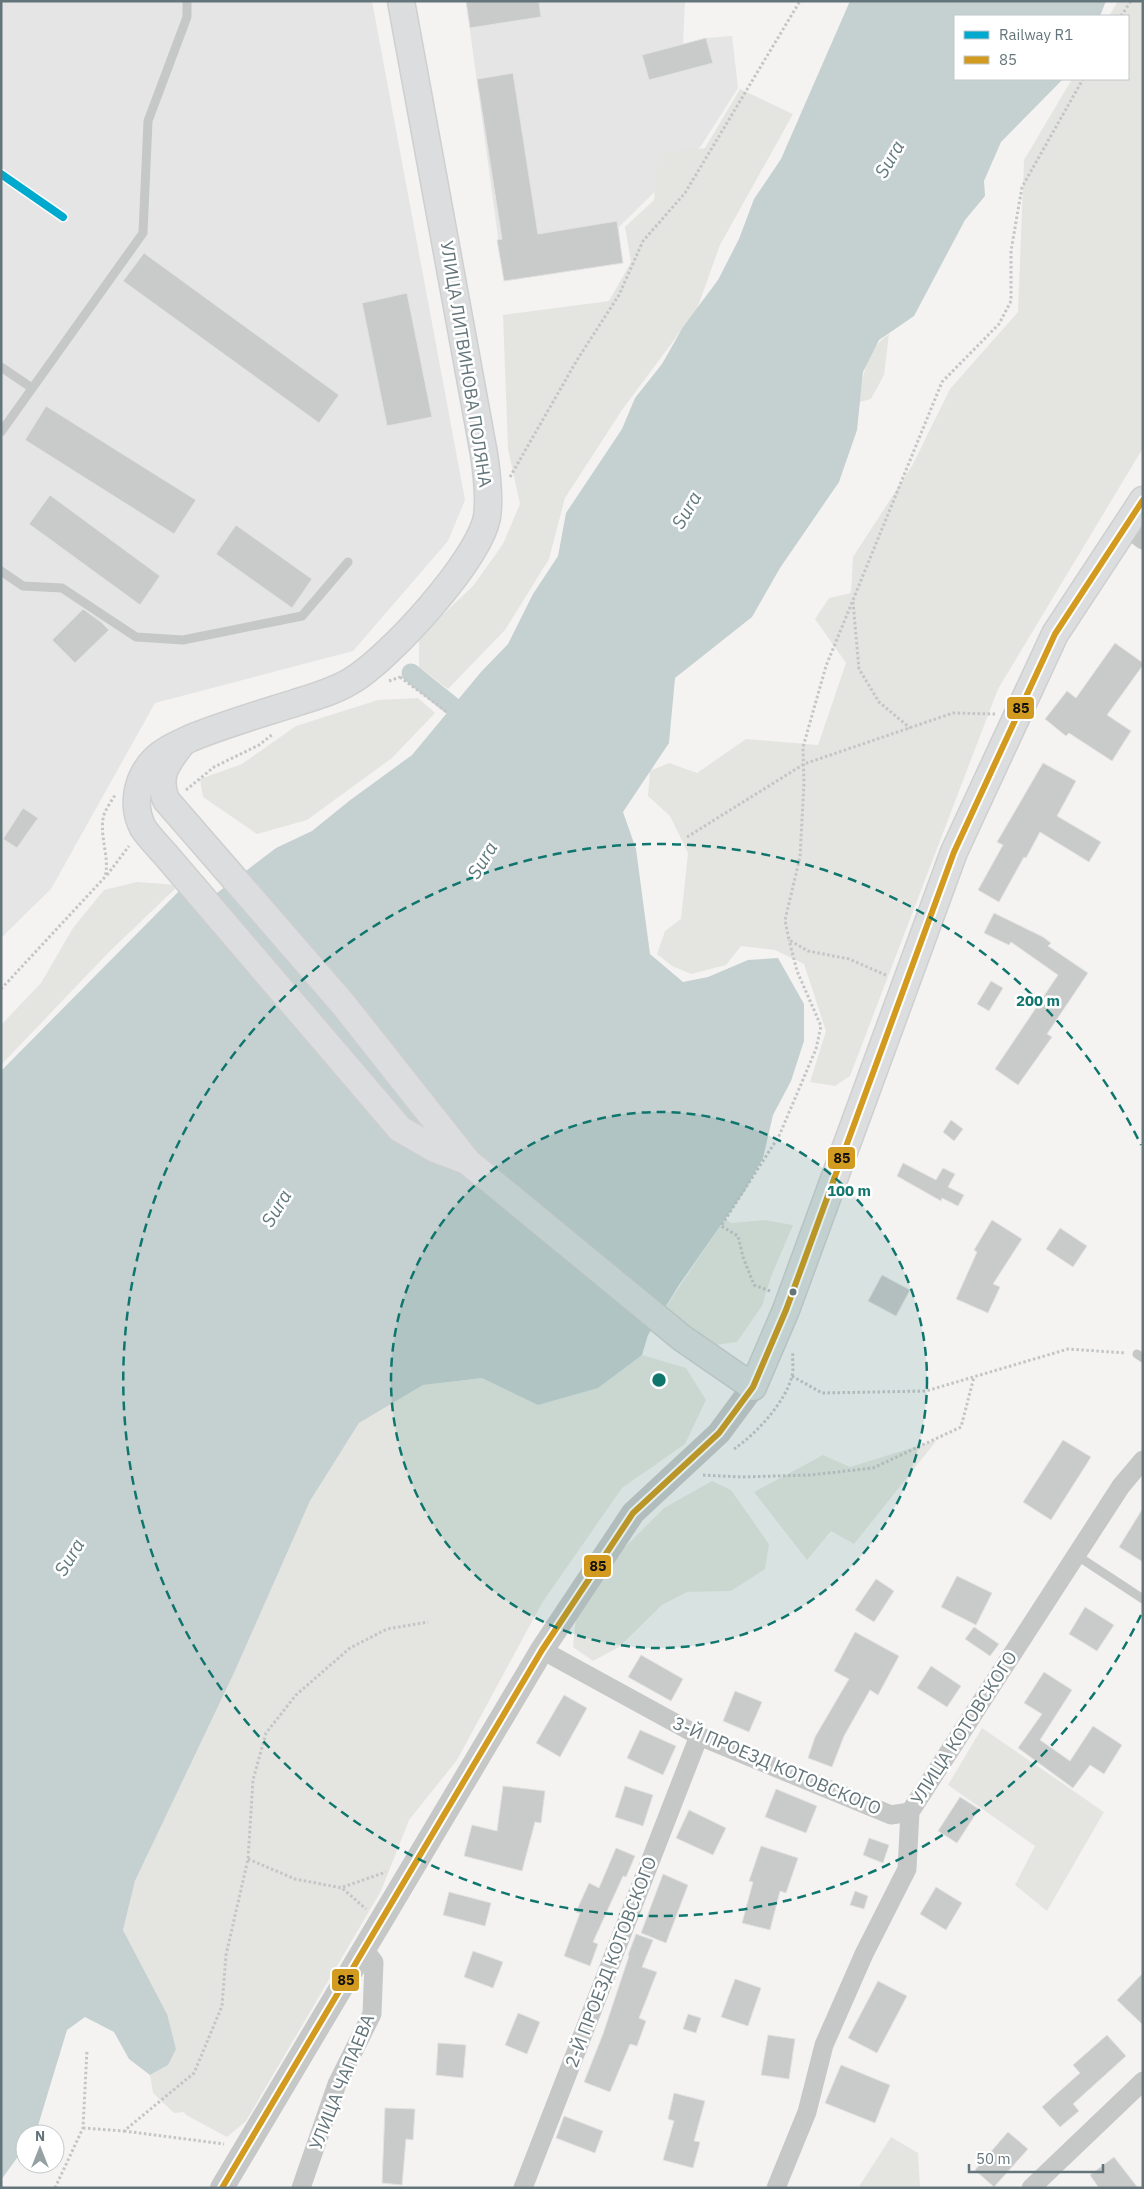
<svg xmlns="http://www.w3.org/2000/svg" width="1144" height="2189" viewBox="0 0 1144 2189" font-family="'IBM Plex Sans',sans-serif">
<rect width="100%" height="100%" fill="#f4f3f2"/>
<path fill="#e4e5e4" d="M1,1H372L465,500L448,541L353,651L155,703L51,889L1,938Z
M466,1H685L683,44L706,38L732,36L738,88L701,146L618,228L623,263L504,281Z"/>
<path fill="#e4e5e0" d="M1118,1H1143V448L998,689L850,1076L835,1086L810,1082L826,1031L804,964L775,950L741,946L726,965L691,974L672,966L657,954L665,931L681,919L688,853L670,816L648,796L650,771L669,763L697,773L746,739L818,745L846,663L815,619L829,598L851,593L853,557L912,466L950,389L1018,312L1024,160L1072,79H1128V16H1109Z
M740,89L793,114L720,245L697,309L622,410L565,498L549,559L505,630L448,689L419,667V637L473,586L503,544L520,504L508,449L503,315L609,301L631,262L625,227L654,200L658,154L705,148Z
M889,334L884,375L871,399L860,402C862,377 866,349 889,334Z
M418,698L435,713L392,758L307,820L257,834L203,797L200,779L242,764L296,726L378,700Z
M137,882L179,885L108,953L1,1065V1025L41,983L73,928L104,890Z
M725,1219L731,1223L764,1220L793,1225L771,1277L762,1306L737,1342L715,1345L682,1324L665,1308Z
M642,1355L686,1368L706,1400L685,1444L622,1488L542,1603L457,1760L409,1820L381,1891L246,2121L227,2137L186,2115L184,2112L174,2113L153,2093L150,2075L168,2065L167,2014L123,1930L135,1881L234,1673L310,1501L359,1423L423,1385L482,1378L598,1388Z
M937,1440L854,1544L831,1531L807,1560L754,1492L823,1455L850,1467Z
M712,1481L731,1490L769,1544L765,1569L731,1591L687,1592L662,1605L619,1647L593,1661L573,1647L576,1617L602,1570L664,1508Z
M982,1728L1104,1812L1047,1911L1015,1885L1035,1846L948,1785Z
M891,2137L918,2153L920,2188H858Z"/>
<path fill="#c5d0d0" d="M850,1H1106L1100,16H955V79H1063L1001,142L984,181L985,196L965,220L914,316L879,340L863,372L857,430L839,482L780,568L752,617L675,678L669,743L623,812L636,849L650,954L683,982L708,977L748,960L778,958L804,1004V1041L791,1081L773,1115L763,1158L744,1192L679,1285L648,1335L642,1355L598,1388L538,1405L482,1378L423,1385L359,1423L310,1501L234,1673L135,1881L123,1930L167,2014L176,2049L168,2065L150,2075L129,2059L114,2032L85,2017L67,2030L37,2129L34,2134H25V2147L1,2180V1071L188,882L205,902L276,848L312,831L349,801L412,755L481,672L508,644L533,594L558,556L566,513L622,429L635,398L662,364L683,327L718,280L739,239L754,199L781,159Z"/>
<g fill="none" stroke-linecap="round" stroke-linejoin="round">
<path stroke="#c5d0d0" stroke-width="19" d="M411,673L452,706"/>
</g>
<path fill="#c9caca" stroke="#e3e2e2" d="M466,1H539L541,17L470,28Z
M706,38L713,63L649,80L642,55Z
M513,73L538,234L617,221L623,263L504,281L497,240L502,239L477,79Z
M144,253L339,395L319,423L123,281Z
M407,293L432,417L387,426L362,303Z
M46,406L196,500L174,534L25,440Z
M50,495L160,576L140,605L29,524Z
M236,525L312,579L292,608L216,554Z
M83,609L101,622L109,630L75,663L52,640Z
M1115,643L1143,663V665L1107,715L1131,731L1112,761L1069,733L1066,736L1045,719L1067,691L1076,698Z
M1043,763L1076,781L1057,816L1101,842L1089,862L1040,832L1026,858L1024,857L999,902L978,890L1003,845L997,842Z
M23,808L38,818L17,848L3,839Z
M994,913L1043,937L1051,943L1048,946L1088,973L1047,1034L1052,1037L1018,1085L995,1069L1058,975L1011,942L1009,945L984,933Z
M991,981L1003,988L989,1011L977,1004Z
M951,1120L963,1129L954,1141L943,1132Z
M903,1163L936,1180L943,1168L955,1174L948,1187L964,1195L958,1206L942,1198L941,1201L897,1176Z
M992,1220L1022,1239L993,1284L1000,1287L988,1313L956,1299L977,1252L974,1250Z
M1060,1228L1087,1246L1073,1267L1046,1249Z
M882,1275L910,1290L896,1316L868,1301Z
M1063,1440L1091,1457L1051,1520L1023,1502Z
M1143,1508V1562L1119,1547Z
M957,1576L992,1593L976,1625L941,1607Z
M876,1579L894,1591L874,1622L855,1610Z
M1085,1607L1114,1625L1097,1651L1069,1634Z
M974,1627L999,1644L990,1656L965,1639Z
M855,1632L899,1656L878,1695L870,1690L844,1736L832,1767L808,1758L815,1737L849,1679L834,1671Z
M641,1655L683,1679L671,1701L628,1677Z
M931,1666L961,1686L947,1707L917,1688Z
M1044,1672L1072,1690L1040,1740L1070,1761L1093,1726L1122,1745L1104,1774L1090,1765L1073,1788L1018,1748L1042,1714L1024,1703Z
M735,1691L762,1702L749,1732L723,1721Z
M564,1695L587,1708L560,1757L536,1743Z
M640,1730L676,1746L663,1775L627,1758Z
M503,1786L545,1791L541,1823L535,1822L522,1871L464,1856L472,1825L497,1831Z
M625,1786L653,1795L643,1826L615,1817Z
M776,1789L817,1806L806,1833L765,1817Z
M960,1797L979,1809L957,1843L938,1831Z
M689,1810L726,1828L713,1855L676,1838Z
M869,1838L889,1845L883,1863L863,1855Z
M761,1846L798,1858L786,1893L780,1891L770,1930L742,1923L753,1882L749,1881Z
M616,1848L635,1856L626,1877L623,1876L593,1942L598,1944L590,1966L564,1956L580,1913L576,1912L589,1883L599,1888Z
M663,1874L688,1885L666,1943L641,1933Z
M936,1887L962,1903L946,1930L920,1914Z
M855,1891L868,1896L864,1909L850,1905Z
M449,1892L491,1903L485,1926L443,1915Z
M636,1934L653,1940L642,1967L657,1972L639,2018L646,2021L637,2046L630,2044L610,2092L584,2082L603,2034L629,1956L628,1955Z
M473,1951L503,1962L493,1988L464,1977Z
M1143,1973V2025L1117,2000Z
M735,1979L761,1988L748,2026L721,2017Z
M878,1981L907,1996L877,2053L848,2038Z
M518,2013L540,2022L527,2054L505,2045Z
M688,2014L701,2018L696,2033L683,2029Z
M768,2035L795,2039L789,2079L761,2075Z
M1107,2035L1126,2056L1073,2104L1079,2111L1060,2127L1042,2107L1080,2073L1073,2065Z
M438,2043L466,2045L463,2078L436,2075Z
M841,2065L890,2085L875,2123L825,2103Z
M674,2093L705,2101L694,2141L700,2142L693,2168L663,2160L674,2121L668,2119Z
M385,2108L415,2109L413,2140L406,2139L402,2185L382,2183Z
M564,2116L603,2131L595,2153L556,2138Z
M1008,2132L1028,2149L994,2187L975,2170Z
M1114,2157L1138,2188H1099L1090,2175Z"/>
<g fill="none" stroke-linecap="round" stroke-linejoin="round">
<g stroke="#cecfcf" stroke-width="29">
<path id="secondary" d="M401,1L484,454C487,474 490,497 487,517C479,560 389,659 351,681C335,691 314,697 295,703C260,714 225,724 191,738C179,744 165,749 155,759C137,777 131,805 143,828C149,837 158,846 165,854L400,1129L435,1149L467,1161
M183,742C168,762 156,774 166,800L343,1004L468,1162L682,1338L753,1387L786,1310L954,852L1055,634L1143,500"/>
</g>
<path stroke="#c4c5c6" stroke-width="3" stroke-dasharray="2.5 2.5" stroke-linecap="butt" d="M1121,16L1131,1
M510,477L577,360L619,295L643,241L685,193L800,1
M853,602L859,669L879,702L910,728
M400,677L447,712
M389,681L400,677
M186,790L214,767L259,745L273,734
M687,837L804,764L953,713L995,714
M107,875L129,846
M886,975L849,959L808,951L789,940L785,920L800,857L804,783L803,747L826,666L942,382L999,324L1011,301V251L1022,187L1083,79
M1,989L105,877C110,858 100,839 103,819C104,811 111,802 115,795
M770,1291L754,1285L743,1257L738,1236L721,1226L779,1136L816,1049L821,1026L797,971L789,940
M792,1376L822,1393L926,1391L1068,1349L1126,1353
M734,1449C756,1434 785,1403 792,1376C794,1369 792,1360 793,1352
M703,1475L741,1477L810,1475L873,1468L961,1427L974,1377
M248,1859L295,1879L342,1888L366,1909
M343,1887L386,1872
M83,2128L124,2131L194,2073L222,2006L226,1955L248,1859L253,1780L266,1733L296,1695L350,1648L387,1629L428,1622
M124,2131L224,2144
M55,2188L83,2128L87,2050"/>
<path stroke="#c6c8c8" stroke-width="9" d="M1,367L32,388
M1,432L143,233L148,121L187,17V1
M1,571L23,586L62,588L136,637L183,640L302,616L348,562
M1137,1354L1143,1358
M1076,1555L1143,1599"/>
<path stroke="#c6c8c8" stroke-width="19" d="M1126,527L1143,540
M542,1650L699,1736L891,1815L910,1812
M301,2188L337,2084L372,2014L374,1962L363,1948
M523,2188L699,1736
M776,2188L807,2112L824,2045L864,1954L907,1869L910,1812L1121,1486L1143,1460
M1031,2188L1143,2081"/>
<path stroke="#c6c8c8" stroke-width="24" d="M222,2188L542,1650L633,1513L719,1433L753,1387"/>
<use href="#secondary" stroke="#dcddde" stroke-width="26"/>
<g stroke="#fff" stroke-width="10">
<path id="bus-1" d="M222,2188L542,1650L633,1513L719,1433L753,1387L786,1310L954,852L1055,634L1143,500"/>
</g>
<use href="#bus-1" stroke="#d29a1e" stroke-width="6"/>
<g stroke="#fff" stroke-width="11">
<path id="rail-1" d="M1,174L63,217"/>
</g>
<use href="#rail-1" stroke="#00a9ce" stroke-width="8"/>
</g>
<circle cx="659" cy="1380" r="268" fill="#0f766e" fill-opacity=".12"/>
<g fill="none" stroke="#0f766e" stroke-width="2.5" stroke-dasharray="9 6">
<circle cx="659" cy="1380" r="268"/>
<path d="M1141 1615A536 536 0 1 1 1141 1145"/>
</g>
<circle fill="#63757a" stroke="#fff" stroke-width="2" cx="793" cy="1292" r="4.5"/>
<g text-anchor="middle" stroke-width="5" stroke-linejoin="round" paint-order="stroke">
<g font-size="18" fill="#63757a" stroke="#fff">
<text transform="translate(466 364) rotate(81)" y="6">УЛИЦА ЛИТВИНОВА ПОЛЯНА</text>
<text transform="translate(964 1728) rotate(-57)" y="6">УЛИЦА КОТОВСКОГО</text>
<text transform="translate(777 1766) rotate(23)" y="6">3-Й ПРОЕЗД КОТОВСКОГО</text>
<text transform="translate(611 1962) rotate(-69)" y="6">2-Й ПРОЕЗД КОТОВСКОГО</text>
<text transform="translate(342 2082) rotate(-68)" y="6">УЛИЦА ЧАПАЕВА</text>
</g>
<g font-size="19" font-style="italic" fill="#637b7c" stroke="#fff">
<text transform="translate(889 159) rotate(-60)" y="7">Sura</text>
<text transform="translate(686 510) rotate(-60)" y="7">Sura</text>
<text transform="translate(482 860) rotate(-59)" y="7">Sura</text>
<text transform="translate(276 1208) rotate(-59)" y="7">Sura</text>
<text transform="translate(69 1557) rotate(-59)" y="7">Sura</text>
</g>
</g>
<circle cx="659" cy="1380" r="8" fill="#0f766e" stroke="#fff" stroke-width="2.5"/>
<g font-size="15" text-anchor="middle" font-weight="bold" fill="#0f766e" stroke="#fff" stroke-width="5" stroke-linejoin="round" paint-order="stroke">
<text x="1038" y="1006">200 m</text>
<text x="849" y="1196">100 m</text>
</g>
<g stroke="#fff" stroke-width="2">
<rect x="1006" y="696" width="29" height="24" rx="5" fill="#d29a1e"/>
<rect x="827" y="1146" width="29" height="24" rx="5" fill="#d29a1e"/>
<rect x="583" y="1554" width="29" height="24" rx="5" fill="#d29a1e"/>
<rect x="331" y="1968" width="29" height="24" rx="5" fill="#d29a1e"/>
</g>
<g font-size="14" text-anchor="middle" font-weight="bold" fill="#111">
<text x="1021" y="713">85</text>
<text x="842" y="1163">85</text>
<text x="598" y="1571">85</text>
<text x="346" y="1985">85</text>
</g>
<rect width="1144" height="2189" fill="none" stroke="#63757a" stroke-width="5"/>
<rect x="954" y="15" width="175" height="65" fill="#ffffff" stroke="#c1c8ca"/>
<rect x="964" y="31" width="25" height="8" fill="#00a9ce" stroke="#c1c8ca"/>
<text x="999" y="40" font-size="15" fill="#63757a">Railway R1</text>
<rect x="964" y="56" width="25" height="8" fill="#d29a1e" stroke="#c1c8ca"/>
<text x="999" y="65" font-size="15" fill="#63757a">85</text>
<g transform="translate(40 2149)"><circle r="24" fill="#ffffff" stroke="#c1c8ca"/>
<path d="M0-4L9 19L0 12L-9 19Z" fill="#96a1a4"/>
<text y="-8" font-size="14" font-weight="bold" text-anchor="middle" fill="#63757a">N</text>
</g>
<path d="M969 2164v8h134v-8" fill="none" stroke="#63757a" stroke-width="2.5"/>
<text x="976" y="2164" font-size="15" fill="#63757a" stroke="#ffffff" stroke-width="4" paint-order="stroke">50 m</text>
</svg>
